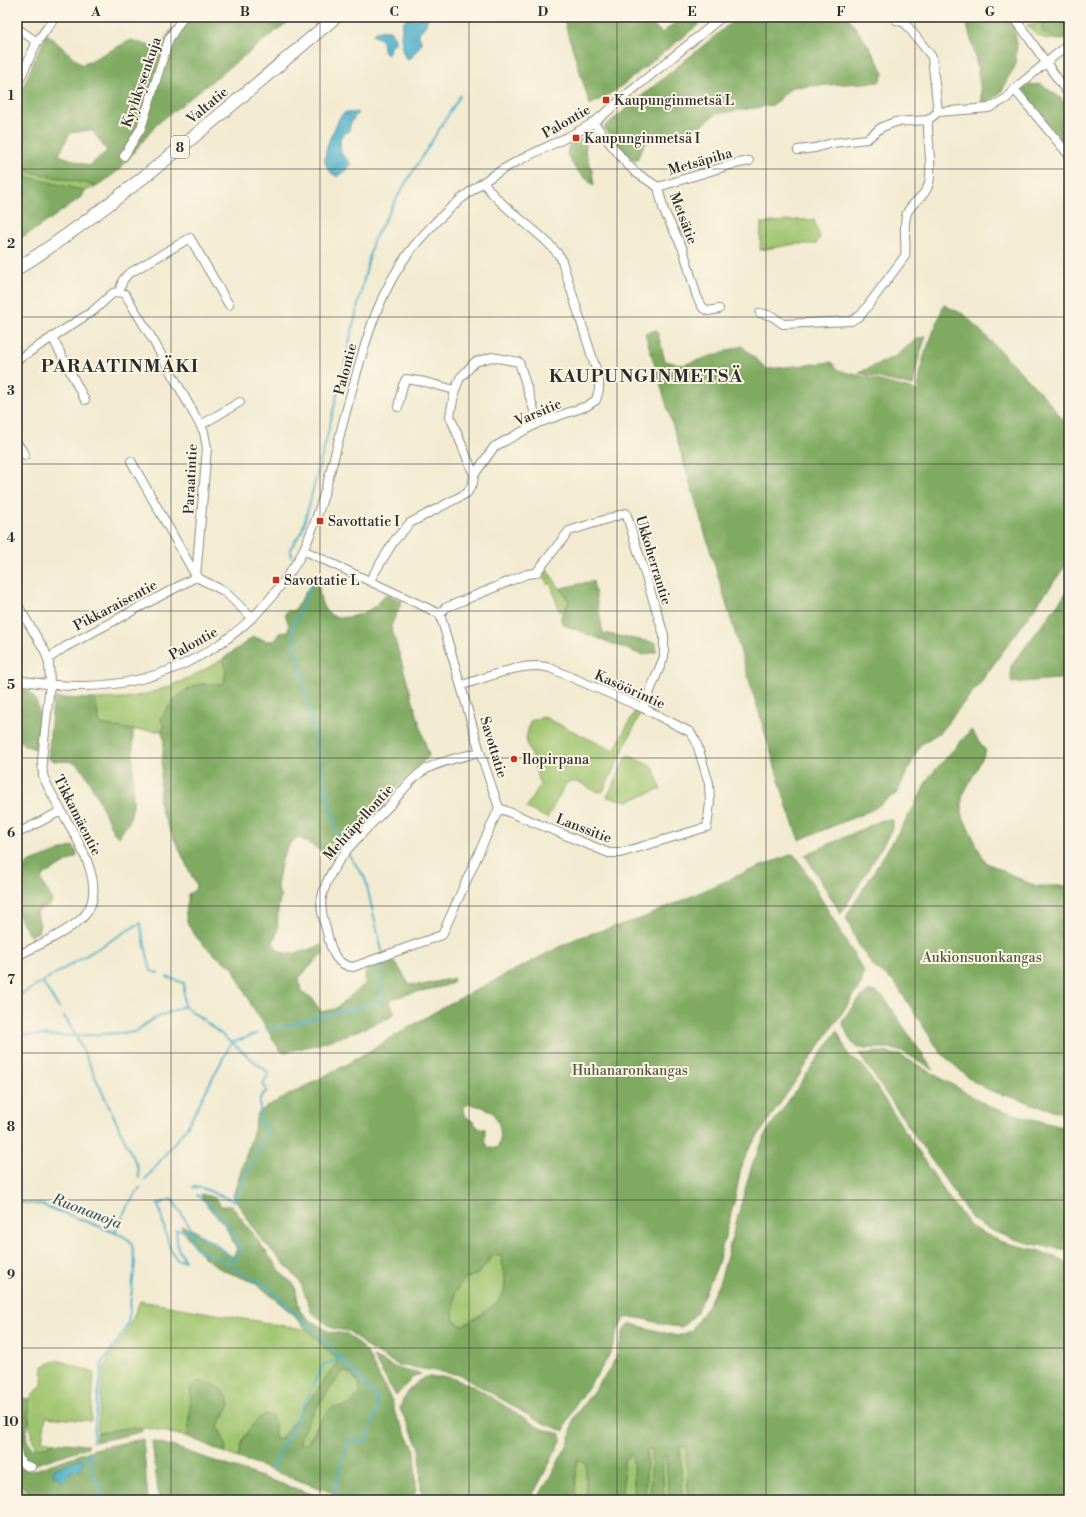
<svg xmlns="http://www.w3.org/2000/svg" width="1086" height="1517" viewBox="0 0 1086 1517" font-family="'Libre Bodoni',serif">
<rect width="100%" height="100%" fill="#fcf5e5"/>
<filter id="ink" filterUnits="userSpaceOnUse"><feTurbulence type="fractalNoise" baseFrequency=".025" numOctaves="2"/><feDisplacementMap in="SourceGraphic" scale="8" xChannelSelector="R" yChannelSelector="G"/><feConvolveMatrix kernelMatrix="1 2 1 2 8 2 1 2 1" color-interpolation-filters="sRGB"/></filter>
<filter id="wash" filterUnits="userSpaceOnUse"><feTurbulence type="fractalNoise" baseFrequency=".012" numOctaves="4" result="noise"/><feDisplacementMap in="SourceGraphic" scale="16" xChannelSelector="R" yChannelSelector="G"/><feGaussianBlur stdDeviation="0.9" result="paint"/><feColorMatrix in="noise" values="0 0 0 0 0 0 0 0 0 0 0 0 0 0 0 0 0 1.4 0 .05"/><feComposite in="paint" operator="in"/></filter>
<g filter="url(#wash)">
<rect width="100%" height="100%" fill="#f2ebd1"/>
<path fill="#a0c56f" stroke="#66784d" d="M1039,17H1044L1042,24L1049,36L1060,40C1043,39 1037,38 1027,24L1034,25Z
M17,169L98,186L85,191L17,175Z
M798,220H814L820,237L816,244H795L760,250L761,223Z
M547,570L569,601L564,612L559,611L551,584H547L544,574Z
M223,659L226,669L224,683L220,685C211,684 200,682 192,687C180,693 166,707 161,720L164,727L162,731L133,730L100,724L95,699C107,698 120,699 132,697C165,691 194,676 223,659Z
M635,711L640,714L603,792C585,791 587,780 567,782L547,818L526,808L540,785L526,739L530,721L544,717L614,751Z
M628,755L653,767L661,789L628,801L607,797Z
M493,1255L501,1256C504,1267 508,1285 502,1296C495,1307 474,1319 462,1326L453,1320L455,1293L463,1280L479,1273L488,1263Z
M140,1301L308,1330L338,1361L281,1440L275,1439V1424L243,1439L238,1458L225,1453L226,1445L218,1427L230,1404L191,1387L188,1437L153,1429L132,1427L97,1433L104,1368L109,1356L126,1334Z
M58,1360L94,1373L91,1421L46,1417L42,1440L55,1442L46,1447L36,1448C28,1432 29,1416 29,1399L42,1385L43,1366Z
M343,1371L351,1374L360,1384V1393L347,1406L322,1418L307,1444H300C300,1423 331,1389 343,1371Z
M680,1446L687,1447L688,1500H682Z
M652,1448L650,1500H645L647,1449Z
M631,1454L633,1462L635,1500H622L624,1460Z
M666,1455L669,1500H664L662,1456Z
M577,1458L586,1464V1500H575Z
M17,1482L24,1486L37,1500H17Z"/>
<path fill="#80aa62" stroke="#566a46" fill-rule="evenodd" d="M191,17H294L157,124L119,170L98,186L17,169V102L33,63L47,34L82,65L131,40L160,49L170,31ZM92,130L107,151L89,166L59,155L70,133Z
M563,17H643L662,33L683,17H694L699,24L615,91L590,105Z
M738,17H848L871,50L884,73L879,82L792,87L773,105L715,114L704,124L645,143L636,161L625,154L604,127Z
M964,17H1007L1014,28L1017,44L1015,67L1007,79L1003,90L994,99L982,103C979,74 974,44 964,17Z
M1044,17H1069V37L1060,40L1042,32V24Z
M1041,84L1062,99L1069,108V151L1023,96L1022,90L1028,85Z
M588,135L585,151L592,170L594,186L576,170L567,154L569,145Z
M17,175H20L85,191L80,198L39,227L17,240Z
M944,305L965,315L1044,396L1069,427V561L980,683L940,732L920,745L897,793L872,810L799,840L789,813L645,333L657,330L665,361L683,365L742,346L767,369L832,362L838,370L918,391L922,361Z
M926,336L918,360L913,386L858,373L896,356L915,340Z
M593,581L603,633L656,643V652L642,655L564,625L561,621V615L566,609L569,601L561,588Z
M314,582L318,584C320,593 320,606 328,613C340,623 365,614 375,606C379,603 383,598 386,594L402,601L391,626L429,756L393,791L364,829L351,842H346L338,852L327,854L298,837L290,843L282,859L277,886L281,898C274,912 282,930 273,942C280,962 306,951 321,945L323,953L299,978L301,991L312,998L321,1012L335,1009L365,984V974L368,967L390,960L398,966L409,984L422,985L454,978L453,983C433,991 407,991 389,1001L395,1013L391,1017C356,1032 322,1045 284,1052L280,1050L252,1006L232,966C217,959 186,933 186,915C185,907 189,904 188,894L195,890L196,885L162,813L159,801L164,739L162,731L164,727L161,720C167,704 187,685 206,684C213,683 218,687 224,683L226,669L223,659L253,637L268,641L276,640L279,633L288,632L289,626L285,614L287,611H293C302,602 304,590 314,582Z
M1069,589V678L1011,683V666Z
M17,687C47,692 39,727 35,749L24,745L17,737Z
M56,698L95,699L100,724L133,730V806L129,822L119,837L114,833C106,818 88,770 75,763C66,759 55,764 48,758L53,700Z
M971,730L986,751L962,797V815L985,862L1035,886H1069V1115L991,1091L971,1080L940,1052L895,983L874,967L858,944L846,917L915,805L929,777Z
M882,820H893V828L841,914L805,855Z
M73,846L77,853L76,857L45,874L41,879C43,887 50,892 52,901L49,906L41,908L37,913L40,926L38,932L32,935H29L17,912V879L28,863Z
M793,854L798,859L864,972L861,985L749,1149L741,1167L735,1199L717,1267L695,1315L682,1327C661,1327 644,1315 625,1318C616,1329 615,1344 608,1357C593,1385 574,1399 564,1431L538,1421L461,1375L398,1365L368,1348L349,1331L334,1329L311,1312L300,1281L260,1238L233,1196L254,1130L257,1114L266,1107L347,1064L445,1006L577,938L640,919L746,872ZM470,1104C476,1106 483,1106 489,1110C500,1118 504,1137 497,1148H489L485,1141V1129L477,1127L474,1122L464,1115V1106ZM493,1255L501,1256C504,1267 508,1286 502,1296C495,1307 474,1319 462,1326L453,1319L455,1293L463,1280L479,1273Z
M870,991L877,992L884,998L933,1070L905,1053L890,1048H857L850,1040L842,1022C850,1009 857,999 870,991Z
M837,1031L849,1056L862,1065L952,1203L971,1227L1002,1242L1037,1250L1069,1263V1496L1062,1500H688L687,1447L680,1446L682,1500H669L666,1455L662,1456L664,1500H650L652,1448L647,1449L645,1500H635L633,1462L631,1454L624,1460L622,1500H586V1464L577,1459L575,1500H537L569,1442L574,1417L610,1369L617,1355L624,1330L631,1324L677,1336L691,1331L709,1303L721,1278L751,1168L766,1133Z
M881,1052L900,1055L993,1108L1069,1129V1250C1036,1246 999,1238 972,1219L859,1054Z
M201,1194L216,1198L221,1206H232L285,1277L295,1285L300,1311L308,1319L330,1332L348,1334L366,1351L391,1399L396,1416L415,1450L416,1489L413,1500H352L238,1458C243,1437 247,1428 264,1414L271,1415L275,1424V1439H281L338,1361L289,1311L256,1283L222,1270L204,1257L185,1234L181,1226L194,1230L233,1257L237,1249L224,1224L208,1207ZM343,1371L351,1374L360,1384V1393L347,1406L332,1407L322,1418L308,1443L300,1444C299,1427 332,1387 343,1371Z
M373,1357L399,1369L421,1374L412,1378L396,1396Z
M426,1377H450L478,1389L540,1428L561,1434L562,1439L530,1500H424L421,1490L420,1448L400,1409C404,1394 412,1384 426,1377Z
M199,1381C214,1382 225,1389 230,1404L218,1427L226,1445L225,1453L188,1437L191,1387Z
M18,1397L29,1399C29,1405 29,1412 29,1418C28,1429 22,1436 32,1448L46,1447L55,1442L88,1445V1447L36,1464L31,1465L24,1461L17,1418Z
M132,1427L143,1428L141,1432L95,1442L97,1433Z
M143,1439L148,1500H37L24,1486L17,1482V1463L22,1468L32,1471L98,1448Z
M152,1441L171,1446L329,1500H159Z"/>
<path fill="#48aec8" stroke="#3a6c7a" d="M422,17H428L426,25L418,34L422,43L411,58L407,59C399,52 401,32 403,22L407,18L415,19Z
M386,30H390L395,38V43L390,48L389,53L386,54L383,51L382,40L373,35L376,31Z
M347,112L351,113L357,112L358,113L351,122L349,131L341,136L340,140L341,153L350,163L349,167L338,177C315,167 328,141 336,126C339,119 339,115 347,112Z
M79,1459H83L84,1461L80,1469L71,1472L64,1482H62L60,1478L53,1475L54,1469Z"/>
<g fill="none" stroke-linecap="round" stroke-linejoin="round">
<path stroke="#48aec8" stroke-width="2" d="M292,556L290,549L302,531L328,433L373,241L402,189L460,96
M312,579V584L292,629L330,808L339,839L343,846
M349,855L365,878L382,951
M167,977L184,983V1006C214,1026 240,1051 269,1073L263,1084L267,1090L260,1098V1123L267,1131L234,1201L202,1188L193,1187
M43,983L59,1008
M17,997L140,923L151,971L158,973
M64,1016L76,1036L138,1168L139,1178
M268,1030L384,1001L380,978L385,961
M17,1035L76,1036L135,1032L151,1020L184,1006
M145,1180L187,1127L231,1043L259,1033
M197,1195L210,1205L226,1222L241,1250L235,1261L213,1242L195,1235L172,1199L158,1204L170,1249L177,1260L185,1261L178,1249L176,1230L189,1231L192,1243L200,1252L216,1256L237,1270L264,1284L320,1336L376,1397L378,1406L366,1442L350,1438L333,1494L350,1500
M17,1202L42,1205L72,1216L121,1235L129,1240L132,1245L135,1263L128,1323L124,1332L102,1363L93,1442
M115,1232L128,1205L140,1188
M91,1453V1469L105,1500
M83,1459L91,1455
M272,1469L323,1365L340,1359"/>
</g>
</g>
<g filter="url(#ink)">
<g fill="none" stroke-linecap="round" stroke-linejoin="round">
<g stroke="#8e8b7e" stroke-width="10">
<path id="minor" d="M1014,17L1069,95
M896,20L905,23L932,57L938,112
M17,28L37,42
M17,85L37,42L55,17
M1014,89L1069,155
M593,122L626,163L635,172L658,187L664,211L683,249L697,297L703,308L708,311L719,309
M798,150L815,148L832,143L867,139L882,127L895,122L928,120L938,112L989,108L1007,98L1014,89L1069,44
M124,156L141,128L169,39L183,17
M658,187L730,165L749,161
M119,292L123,280L128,274L190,238L229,305
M760,313L772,316L783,324L851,321L861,315L905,256C907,242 902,226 907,213C912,201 926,197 929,183C933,166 927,139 928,120
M52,337L85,400
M17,360L93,311L113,293L119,292L125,294L153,340L204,432L207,448L196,577
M398,407L403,385L406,379L425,382L455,390
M201,425L240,402
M17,443L25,455
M131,461L196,576
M474,475L450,416L455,390L460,378L475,362L492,357L519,362L538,423
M303,550L440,614L480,752L499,808L442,935L353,967C336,965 332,952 328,937C325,923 318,907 323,893C333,857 366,830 391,804C401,793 410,779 423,771C439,761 462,757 480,752
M196,577L224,591L252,618
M370,580L394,541L410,523L467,493L473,483L474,475L494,447L538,423L587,406L596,400L599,390V379L561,258C540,229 505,213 484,183
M17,604L45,651L49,663L50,684L42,760L43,775C56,813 121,885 80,920C62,935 38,945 17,956
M440,614L445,608L527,574L536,573L569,531L626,513L664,635V657L643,708
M48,659L65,647L196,577
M17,680C40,683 62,687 85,686C163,685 234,648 280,586C288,575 297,564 303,551C323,508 333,461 345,415C362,356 374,295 414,246C441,213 478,182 516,162C540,149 567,139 591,124C607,113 621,99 636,87C664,64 693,41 722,17
M462,685C487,678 525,660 550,668L643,708L690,732L696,741L709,783L710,803L707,827L620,853H609L499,808
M20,832L61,811
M17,1450C18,1460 21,1465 31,1467"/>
</g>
<g stroke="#8e8b7e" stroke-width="14">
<path id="highway" d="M17,269C131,195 233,103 336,17"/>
</g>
<use href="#minor" stroke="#fff" stroke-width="8"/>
<use href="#highway" stroke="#fff" stroke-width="12"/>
</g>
</g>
<path fill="none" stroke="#2b2b2b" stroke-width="1" stroke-opacity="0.55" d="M171,17V1500M320,17V1500M469,17V1500M617,17V1500M766,17V1500M915,17V1500M17,169H1069M17,317H1069M17,464H1069M17,611H1069M17,758H1069M17,906H1069M17,1053H1069M17,1200H1069M17,1348H1069"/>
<g fill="#c8321e" stroke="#fcf5e5" stroke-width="1.5">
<rect x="602" y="96" width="8" height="8" rx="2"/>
<rect x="572" y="134" width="8" height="8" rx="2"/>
<rect x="316" y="517" width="8" height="8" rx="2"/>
<rect x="272" y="576" width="8" height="8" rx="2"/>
<circle cx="514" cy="759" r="4"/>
</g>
<g text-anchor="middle" stroke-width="4" stroke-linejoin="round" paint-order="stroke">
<rect fill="#fcf5e5" stroke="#6a6863" stroke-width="1" x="171" y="136" width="18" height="22" rx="3"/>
<g font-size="13" font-weight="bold" fill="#2b2b2b">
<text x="180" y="152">8</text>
</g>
<g font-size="14" fill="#2b2b2b" stroke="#fcf5e5">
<text transform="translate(141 82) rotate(-71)" y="5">Kyyhkysenkuja</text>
<text transform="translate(207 105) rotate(-40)" y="5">Valtatie</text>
<text transform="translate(566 121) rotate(-30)" y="5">Palontie</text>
<text transform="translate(700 161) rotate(-16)" y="5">Metsäpiha</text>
<text transform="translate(684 218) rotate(69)" y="5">Metsätie</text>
<text transform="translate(345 369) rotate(-75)" y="5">Palontie</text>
<text transform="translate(538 412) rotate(-23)" y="5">Varsitie</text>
<text transform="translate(190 479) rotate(-87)" y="5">Paraatintie</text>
<text transform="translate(654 560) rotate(73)" y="5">Ukkoherrantie</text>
<text transform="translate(115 605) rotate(-28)" y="5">Pikkaraisentie</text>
<text transform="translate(193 643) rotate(-29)" y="5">Palontie</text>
<text transform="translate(630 689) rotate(24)" y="5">Kasöörintie</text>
<text transform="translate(494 747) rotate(73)" y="5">Savottatie</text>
<text transform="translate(78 815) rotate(63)" y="5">Tikkamäentie</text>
<text transform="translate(358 822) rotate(-48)" y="5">Mehtäpellontie</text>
<text transform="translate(584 828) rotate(21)" y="5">Lanssitie</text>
</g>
<g font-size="14" fill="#2b2b2b" stroke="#fcf5e5" text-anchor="start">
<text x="614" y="105">Kaupunginmetsä L</text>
<text x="584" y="143">Kaupunginmetsä I</text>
<text x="328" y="526">Savottatie I</text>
<text x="284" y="585">Savottatie L</text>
<text x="522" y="764">Ilopirpana</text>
</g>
<g font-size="14" fill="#4e593f" stroke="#fcf5e5">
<text x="982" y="962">Aukionsuonkangas</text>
<text x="630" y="1075">Huhanaronkangas</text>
</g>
<g font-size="15" font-style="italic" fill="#355962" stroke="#fcf5e5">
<text transform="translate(87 1211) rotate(21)" y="5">Ruonanoja</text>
</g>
<g font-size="18" font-weight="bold" letter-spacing="1" fill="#2b2b2b" stroke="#fcf5e5">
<text x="120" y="372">PARAATINMÄKI</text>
<text x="646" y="382">KAUPUNGINMETSÄ</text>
</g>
</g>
<rect width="1086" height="1517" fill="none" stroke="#fcf5e5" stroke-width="44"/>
<rect x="22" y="22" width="1042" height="1473" fill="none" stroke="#2b2b2b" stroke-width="1.5"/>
<g font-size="13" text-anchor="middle" font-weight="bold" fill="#2b2b2b">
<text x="96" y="16">A</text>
<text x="245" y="16">B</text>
<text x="394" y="16">C</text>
<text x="543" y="16">D</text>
<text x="692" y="16">E</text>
<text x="841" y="16">F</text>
<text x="990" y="16">G</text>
<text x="11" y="100">1</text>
<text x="11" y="248">2</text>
<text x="11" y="395">3</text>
<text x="11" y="542">4</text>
<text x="11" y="689">5</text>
<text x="11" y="837">6</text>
<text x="11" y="984">7</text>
<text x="11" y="1131">8</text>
<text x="11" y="1279">9</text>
<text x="11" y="1426">10</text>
</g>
</svg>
